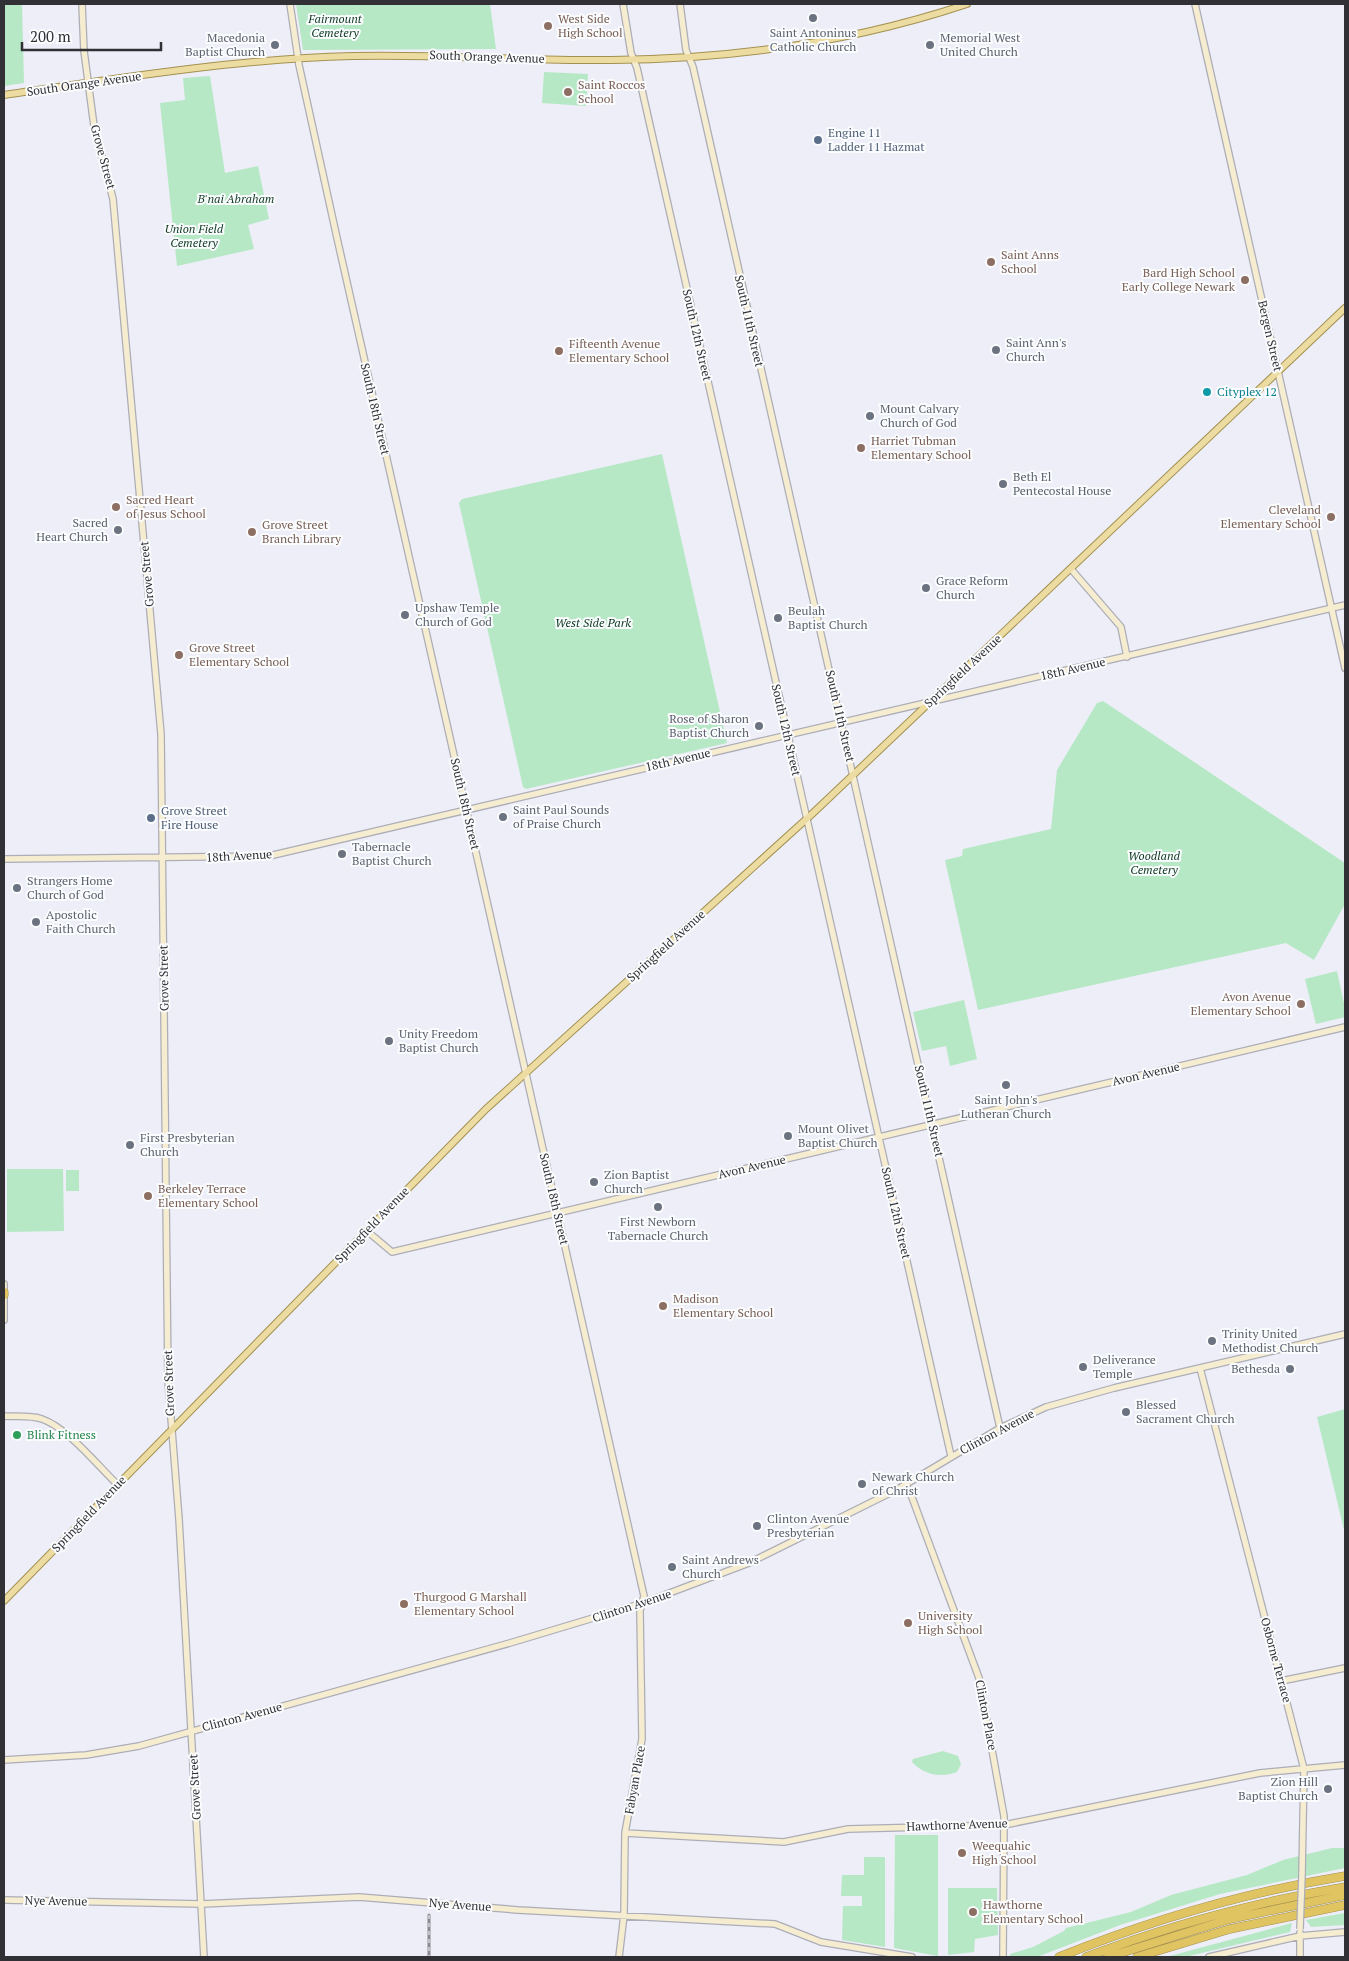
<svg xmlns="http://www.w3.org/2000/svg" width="1349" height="1961" viewBox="0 0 1349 1961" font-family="'PT Serif',serif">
<rect width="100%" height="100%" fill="#edeef7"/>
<path fill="#b6e8c6" d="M4,4H22L24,83L4,86Z
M296,4H490L496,49L303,50Z
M544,72L588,74L586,106L542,103Z
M210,76L225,173L258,166L269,219L248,225L254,249L177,266L160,103L185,100L183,78Z
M662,454L727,743L526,789L523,787L459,503L462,499Z
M1103,701L1345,863V904L1314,960L1286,943L978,1010L945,860L962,856L963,849L1051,829L1057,770L1097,703Z
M1337,971L1345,1008V1017L1316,1024L1305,979Z
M964,1000L977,1059L950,1066L946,1046L922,1051L913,1012Z
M7,1169H63L64,1231L7,1232Z
M66,1170H79V1191H66Z
M1345,1409V1534L1317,1417Z
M943,1751L958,1756L961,1764L957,1772C941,1778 924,1775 912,1762L913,1759Z
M895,1835H938V1956L894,1948Z
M1332,1848H1345V1868L1220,1894L1120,1925L1037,1957H1010V1954L1033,1947L1064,1931L1066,1928L1131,1912L1171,1895L1247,1875L1283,1860Z
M864,1857H885V1947L842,1940L843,1906H862V1896H841L842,1875H864Z
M948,1888H997L998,1935L975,1939L974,1952L948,1955Z
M1345,1913V1925L1311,1927L1306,1920Z
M1292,1923L1290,1932L1185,1957H1166Z"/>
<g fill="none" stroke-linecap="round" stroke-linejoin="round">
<g stroke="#acadb7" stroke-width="8">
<path id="secondary" d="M82,4L84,51L94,126L113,199L161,734L168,1380L179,1519L204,1957
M290,4L299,65L337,238L644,1596L640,1611L642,1739L625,1833L624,1915L619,1957
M623,4L631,53L637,68L659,165L951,1456
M680,4L686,50L693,67L1000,1428
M1195,4L1345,668
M1071,569L1121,627L1127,657
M4,859L269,856L1345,605
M367,1231L392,1252L1345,1027
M4,1284V1320
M1200,1368L1304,1769L1302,1874
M4,1416C17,1417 30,1415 42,1419C68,1428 98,1466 118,1485
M905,1485L910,1492L979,1678L1004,1816L1003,1957
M1281,1681L1345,1668
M4,1760L86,1755L139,1746L510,1643L643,1603L749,1563L898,1489L1000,1428L1046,1407L1114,1388L1345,1334
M625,1833L784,1842L848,1829L1004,1825L1260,1773L1345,1765
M4,1900L202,1904L359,1897L518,1910L775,1924L821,1942L912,1957
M1209,1957L1300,1936L1345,1932
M1300,1957V1933"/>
</g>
<g stroke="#a39152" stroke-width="8">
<path id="primary" d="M4,95C119,78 236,59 353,56C440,54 526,61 612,60C732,59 853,42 967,4
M4,1601L486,1109L812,814L1345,308"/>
</g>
<g stroke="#a39152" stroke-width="9">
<path id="highway" d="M4,1292V1295
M1059,1957C1151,1920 1247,1892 1345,1876
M1086,1957C1170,1925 1256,1902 1345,1887
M1108,1957L1230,1919L1345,1895
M1137,1957L1230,1929L1345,1905"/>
</g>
<use href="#secondary" stroke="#f6edd0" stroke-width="5.5"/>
<use href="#primary" stroke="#eddca1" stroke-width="6"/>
<use href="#highway" stroke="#e1c462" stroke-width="8"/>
<g stroke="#8a8a90" stroke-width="3">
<path id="rail" d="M429,1915V1957"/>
</g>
<use href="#rail" stroke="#fbfcfe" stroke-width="1" stroke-dasharray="4" stroke-linecap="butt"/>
<g stroke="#acadb7" stroke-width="8" stroke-linecap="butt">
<path id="secondary-bridge" d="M1300,1929L1302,1874"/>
</g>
<use href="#secondary-bridge" stroke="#f6edd0" stroke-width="5.5"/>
</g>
<g fill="#6b7280" stroke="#fbfcfe" stroke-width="2">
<circle cx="813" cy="18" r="5"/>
<circle cx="275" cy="45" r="5"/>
<circle cx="930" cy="45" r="5"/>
<circle cx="996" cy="350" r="5"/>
<circle cx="870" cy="416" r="5"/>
<circle cx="1003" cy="484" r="5"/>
<circle cx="118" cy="530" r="5"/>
<circle cx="926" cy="588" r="5"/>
<circle cx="405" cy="615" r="5"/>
<circle cx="778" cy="618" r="5"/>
<circle cx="759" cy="726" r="5"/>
<circle cx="503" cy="817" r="5"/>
<circle cx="342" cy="854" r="5"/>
<circle cx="17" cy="888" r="5"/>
<circle cx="36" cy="922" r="5"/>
<circle cx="389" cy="1041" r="5"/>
<circle cx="1006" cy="1085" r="5"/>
<circle cx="788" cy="1136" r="5"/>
<circle cx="130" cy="1145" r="5"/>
<circle cx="594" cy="1182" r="5"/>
<circle cx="658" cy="1207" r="5"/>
<circle cx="1212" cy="1341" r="5"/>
<circle cx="1083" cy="1367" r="5"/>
<circle cx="1290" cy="1369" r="5"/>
<circle cx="1126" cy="1412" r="5"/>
<circle cx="862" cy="1484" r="5"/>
<circle cx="757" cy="1526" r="5"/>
<circle cx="672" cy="1567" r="5"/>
<circle cx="1328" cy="1789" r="5"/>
</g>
<g fill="#8d6e63" stroke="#fbfcfe" stroke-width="2">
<circle cx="548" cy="26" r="5"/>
<circle cx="568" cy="92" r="5"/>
<circle cx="991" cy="262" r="5"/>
<circle cx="1245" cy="280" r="5"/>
<circle cx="559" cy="351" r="5"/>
<circle cx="861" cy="448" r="5"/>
<circle cx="116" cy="507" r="5"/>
<circle cx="1331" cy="517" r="5"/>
<circle cx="252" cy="532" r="5"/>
<circle cx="179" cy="655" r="5"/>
<circle cx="1301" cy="1004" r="5"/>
<circle cx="148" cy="1196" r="5"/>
<circle cx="663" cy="1306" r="5"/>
<circle cx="404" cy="1604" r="5"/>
<circle cx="908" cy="1623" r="5"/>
<circle cx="962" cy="1853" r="5"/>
<circle cx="973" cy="1912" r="5"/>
</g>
<g fill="#5c6f8a" stroke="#fbfcfe" stroke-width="2">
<circle cx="818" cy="140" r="5"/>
<circle cx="151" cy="818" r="5"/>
</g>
<circle fill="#0f9aa8" stroke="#fbfcfe" stroke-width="2" cx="1207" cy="392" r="5"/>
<circle fill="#2e9e5b" stroke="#fbfcfe" stroke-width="2" cx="17" cy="1435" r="5"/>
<g text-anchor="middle" stroke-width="4" stroke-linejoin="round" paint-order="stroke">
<g font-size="12" font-style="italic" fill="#0e3a22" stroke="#fbfcfe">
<text x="335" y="23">Fairmount<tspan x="335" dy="14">Cemetery</tspan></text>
<text x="236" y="203">B'nai Abraham</text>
<text x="194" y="233">Union Field<tspan x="194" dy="14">Cemetery</tspan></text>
<text x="593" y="627">West Side Park</text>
<text x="1154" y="860">Woodland<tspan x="1154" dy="14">Cemetery</tspan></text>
</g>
<g font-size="12" fill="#785e54" stroke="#fbfcfe" text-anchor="start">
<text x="558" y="23">West Side<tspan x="558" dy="14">High School</tspan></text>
<text x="578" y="89">Saint Roccos<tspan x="578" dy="14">School</tspan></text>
<text x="1001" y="259">Saint Anns<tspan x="1001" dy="14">School</tspan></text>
<text x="1235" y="277" text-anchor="end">Bard High School<tspan x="1235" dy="14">Early College Newark</tspan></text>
<text x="569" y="348">Fifteenth Avenue<tspan x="569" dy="14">Elementary School</tspan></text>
<text x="871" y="445">Harriet Tubman<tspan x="871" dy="14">Elementary School</tspan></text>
<text x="126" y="504">Sacred Heart<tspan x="126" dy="14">of Jesus School</tspan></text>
<text x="1321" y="514" text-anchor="end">Cleveland<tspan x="1321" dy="14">Elementary School</tspan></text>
<text x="262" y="529">Grove Street<tspan x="262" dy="14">Branch Library</tspan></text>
<text x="189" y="652">Grove Street<tspan x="189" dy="14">Elementary School</tspan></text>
<text x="1291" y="1001" text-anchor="end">Avon Avenue<tspan x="1291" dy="14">Elementary School</tspan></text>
<text x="158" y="1193">Berkeley Terrace<tspan x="158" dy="14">Elementary School</tspan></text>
<text x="673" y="1303">Madison<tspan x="673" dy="14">Elementary School</tspan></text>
<text x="414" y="1601">Thurgood G Marshall<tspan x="414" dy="14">Elementary School</tspan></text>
<text x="918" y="1620">University<tspan x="918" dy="14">High School</tspan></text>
<text x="972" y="1850">Weequahic<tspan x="972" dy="14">High School</tspan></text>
<text x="983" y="1909">Hawthorne<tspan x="983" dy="14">Elementary School</tspan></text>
</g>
<g font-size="12" fill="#5b616d" stroke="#fbfcfe" text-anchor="start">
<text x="813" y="37" text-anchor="middle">Saint Antoninus<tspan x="813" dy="14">Catholic Church</tspan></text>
<text x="265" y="42" text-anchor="end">Macedonia<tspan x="265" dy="14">Baptist Church</tspan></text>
<text x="940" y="42">Memorial West<tspan x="940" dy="14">United Church</tspan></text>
<text x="1006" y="347">Saint Ann's<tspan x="1006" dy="14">Church</tspan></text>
<text x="880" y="413">Mount Calvary<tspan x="880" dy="14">Church of God</tspan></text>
<text x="1013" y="481">Beth El<tspan x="1013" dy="14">Pentecostal House</tspan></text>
<text x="108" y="527" text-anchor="end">Sacred<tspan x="108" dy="14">Heart Church</tspan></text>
<text x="936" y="585">Grace Reform<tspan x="936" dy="14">Church</tspan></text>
<text x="415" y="612">Upshaw Temple<tspan x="415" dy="14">Church of God</tspan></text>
<text x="788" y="615">Beulah<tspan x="788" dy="14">Baptist Church</tspan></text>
<text x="749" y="723" text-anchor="end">Rose of Sharon<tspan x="749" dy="14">Baptist Church</tspan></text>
<text x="513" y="814">Saint Paul Sounds<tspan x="513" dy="14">of Praise Church</tspan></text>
<text x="352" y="851">Tabernacle<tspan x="352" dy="14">Baptist Church</tspan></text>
<text x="27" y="885">Strangers Home<tspan x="27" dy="14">Church of God</tspan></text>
<text x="46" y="919">Apostolic<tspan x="46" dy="14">Faith Church</tspan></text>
<text x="399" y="1038">Unity Freedom<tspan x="399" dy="14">Baptist Church</tspan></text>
<text x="1006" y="1104" text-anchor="middle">Saint John's<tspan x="1006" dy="14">Lutheran Church</tspan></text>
<text x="798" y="1133">Mount Olivet<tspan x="798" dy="14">Baptist Church</tspan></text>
<text x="140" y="1142">First Presbyterian<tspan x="140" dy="14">Church</tspan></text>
<text x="604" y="1179">Zion Baptist<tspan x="604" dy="14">Church</tspan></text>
<text x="658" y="1226" text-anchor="middle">First Newborn<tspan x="658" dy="14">Tabernacle Church</tspan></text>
<text x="1222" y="1338">Trinity United<tspan x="1222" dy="14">Methodist Church</tspan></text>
<text x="1093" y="1364">Deliverance<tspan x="1093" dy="14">Temple</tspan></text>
<text x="1280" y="1373" text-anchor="end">Bethesda</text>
<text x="1136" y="1409">Blessed<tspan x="1136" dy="14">Sacrament Church</tspan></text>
<text x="872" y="1481">Newark Church<tspan x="872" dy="14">of Christ</tspan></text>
<text x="767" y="1523">Clinton Avenue<tspan x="767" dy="14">Presbyterian</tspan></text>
<text x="682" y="1564">Saint Andrews<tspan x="682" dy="14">Church</tspan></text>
<text x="1318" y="1786" text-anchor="end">Zion Hill<tspan x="1318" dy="14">Baptist Church</tspan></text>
</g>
<g font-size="12" fill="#313135" stroke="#fbfcfe">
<text transform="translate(487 57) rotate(2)" y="4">South Orange Avenue</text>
<text transform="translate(84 84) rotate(-8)" y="4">South Orange Avenue</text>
<text transform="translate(103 157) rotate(75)" y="4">Grove Street</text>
<text transform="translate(749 321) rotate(77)" y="4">South 11th Street</text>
<text transform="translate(697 335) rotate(77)" y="4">South 12th Street</text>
<text transform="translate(1270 336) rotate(77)" y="4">Bergen Street</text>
<text transform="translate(375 409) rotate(77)" y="4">South 18th Street</text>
<text transform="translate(147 574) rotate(-95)" y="4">Grove Street</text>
<text transform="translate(1073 669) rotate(-13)" y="4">18th Avenue</text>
<text transform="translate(963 671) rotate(-43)" y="4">Springfield Avenue</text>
<text transform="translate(840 716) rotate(77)" y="4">South 11th Street</text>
<text transform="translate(786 730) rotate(77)" y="4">South 12th Street</text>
<text transform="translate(678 760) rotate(-13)" y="4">18th Avenue</text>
<text transform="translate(465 804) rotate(77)" y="4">South 18th Street</text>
<text transform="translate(239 856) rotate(-3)" y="4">18th Avenue</text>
<text transform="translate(666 946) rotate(-42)" y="4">Springfield Avenue</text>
<text transform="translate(164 978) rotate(-91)" y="4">Grove Street</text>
<text transform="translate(1146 1074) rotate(-13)" y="4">Avon Avenue</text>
<text transform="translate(929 1111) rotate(77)" y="4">South 11th Street</text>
<text transform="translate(752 1167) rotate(-13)" y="4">Avon Avenue</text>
<text transform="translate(554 1199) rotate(77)" y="4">South 18th Street</text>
<text transform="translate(896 1213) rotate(77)" y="4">South 12th Street</text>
<text transform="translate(372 1225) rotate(-46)" y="4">Springfield Avenue</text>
<text transform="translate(169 1383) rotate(-92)" y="4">Grove Street</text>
<text transform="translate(997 1432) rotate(-28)" y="4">Clinton Avenue</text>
<text transform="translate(89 1514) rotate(-46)" y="4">Springfield Avenue</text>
<text transform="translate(632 1606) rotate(-18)" y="4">Clinton Avenue</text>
<text transform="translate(1276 1660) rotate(75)" y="4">Osborne Terrace</text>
<text transform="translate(986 1715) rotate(79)" y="4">Clinton Place</text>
<text transform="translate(242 1717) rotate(-15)" y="4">Clinton Avenue</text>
<text transform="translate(635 1780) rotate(-80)" y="4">Fabyan Place</text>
<text transform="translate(195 1787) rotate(-93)" y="4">Grove Street</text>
<text transform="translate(957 1825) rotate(-2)" y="4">Hawthorne Avenue</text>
<text transform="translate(56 1901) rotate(1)" y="4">Nye Avenue</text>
<text transform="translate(460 1905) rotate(4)" y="4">Nye Avenue</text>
</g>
<g font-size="12" fill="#4e5e75" stroke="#fbfcfe" text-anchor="start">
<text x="828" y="137">Engine 11<tspan x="828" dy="14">Ladder 11 Hazmat</tspan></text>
<text x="161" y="815">Grove Street<tspan x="161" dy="14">Fire House</tspan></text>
</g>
<g font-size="12" fill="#0d838f" stroke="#fbfcfe" text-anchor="start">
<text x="1217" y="396">Cityplex 12</text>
</g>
<g font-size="12" fill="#27864d" stroke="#fbfcfe" text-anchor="start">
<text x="27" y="1439">Blink Fitness</text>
</g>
</g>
<rect width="1349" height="1961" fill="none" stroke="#313135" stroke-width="10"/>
<path d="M22 42v8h139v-8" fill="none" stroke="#313135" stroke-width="2.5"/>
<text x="30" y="42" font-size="15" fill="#313135" stroke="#fbfcfe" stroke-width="4" paint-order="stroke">200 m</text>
</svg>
